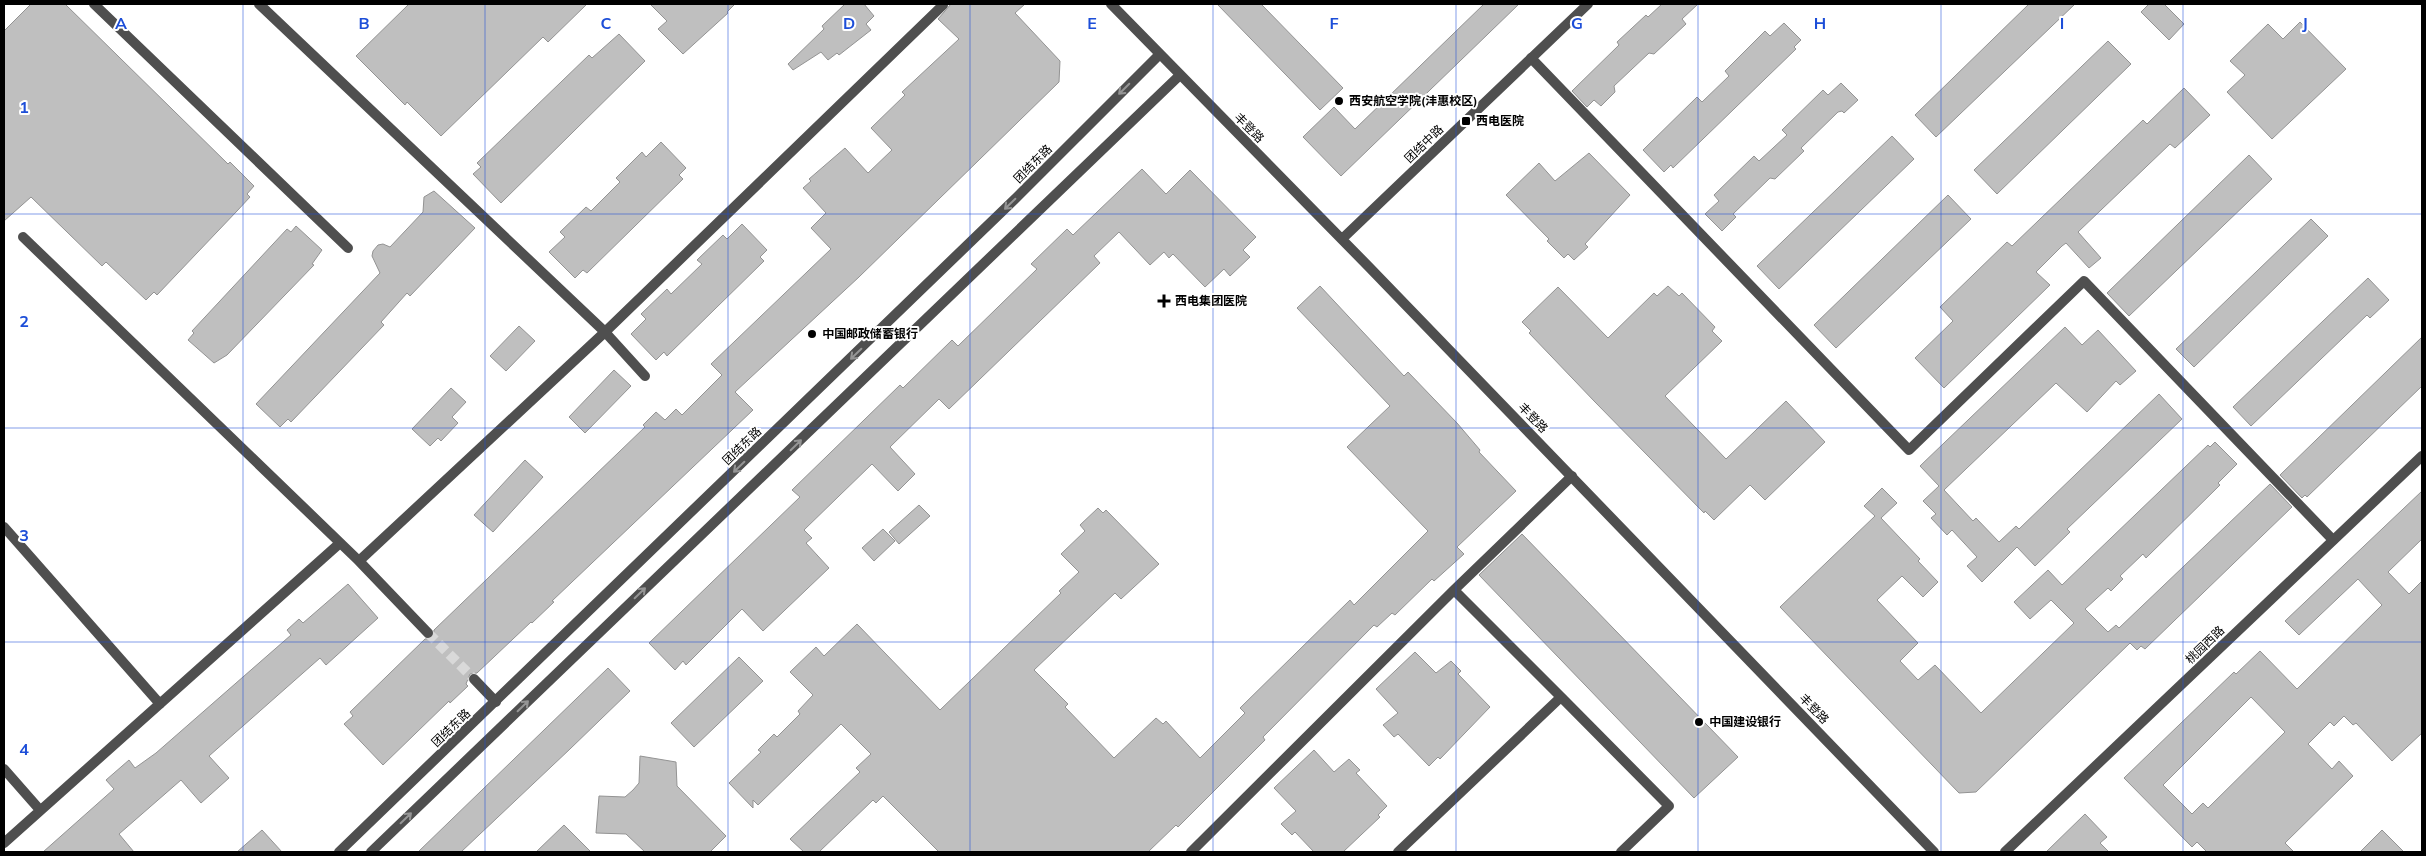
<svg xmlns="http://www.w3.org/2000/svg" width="2426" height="856" viewBox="0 0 2426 856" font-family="Mulish,'Noto Sans SC',sans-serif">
<rect width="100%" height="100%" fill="#fff"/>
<path fill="#bfbfbf" stroke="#939393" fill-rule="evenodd" d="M31,4H65L228,164L230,162L254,186L247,194L250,197L237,211L157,295L154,292L146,300L106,262L102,266L31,197L4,221V31Z
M409,4H587L548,42L543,37L441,136L407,102L405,105L356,56Z
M650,4H735L727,12L728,13L683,54L658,29L667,21Z
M845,4H864L874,16L866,24L871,30L839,55L837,53L828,60L821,52L793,70L788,64L824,29L822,26Z
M951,4H1025L1015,13L1060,61L1059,82L859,277L735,392L753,410L552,601L554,602L532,623L531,622L477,673L470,674L466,684L468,686L450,703L449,701L383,765L344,724L353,716L350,712L425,639L433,638L434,630L645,427L643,425L656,412L665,420L676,409L682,415L722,375L711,364L831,249L811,228L826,213L803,188L811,181L809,179L845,148L868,173L892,150L871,128L905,95L902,92L959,39L938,19Z
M1217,4H1261L1343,88L1320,110Z
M1484,4H1519L1341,176L1303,137L1334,107L1355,129Z
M1662,4H1698L1682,19L1686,24L1654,54L1649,53L1614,86L1615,92L1601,106L1594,100L1587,107L1572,91L1619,45L1617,42L1646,15L1648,17Z
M2029,4H2075L1936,137L1915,115Z
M2149,4H2164L2184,24L2169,40L2141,12Z
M2300,22L2346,69L2272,139L2227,92L2245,75L2230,61L2268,24L2283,39Z
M1784,23L1801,40L1794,47L1796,49L1673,168L1671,165L1664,172L1643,150L1697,97L1702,102L1729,76L1725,71L1765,31L1770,36Z
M619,34L645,61L501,203L473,174L481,167L477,163L589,55L592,58Z
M2108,41L2131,64L1997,194L1974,170Z
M1841,83L1858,100L1844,113L1842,111L1838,112L1801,148L1804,151L1775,179L1770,178L1733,214L1736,217L1722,231L1705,214L1719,201L1714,195L1754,156L1759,161L1787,135L1782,130L1823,90L1828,95Z
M2184,88L2210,115L2175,148L2170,144L2078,232L2101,258L2089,268L2066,243L2062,246L2036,272L2050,285L1944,388L1915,358L1953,321L1940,307L2007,242L2012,246L2143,120L2147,124Z
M1892,136L1914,159L1779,289L1757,266Z
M661,142L686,168L679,175L683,179L587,273L583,270L575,278L549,252L565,237L560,232L586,207L591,211L620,182L616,178L642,152L646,157Z
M1589,153L1630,195L1585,244L1588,247L1574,260L1568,254L1564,258L1547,241L1549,239L1506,195L1539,163L1555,181Z
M2249,155L2272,179L2129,316L2107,293Z
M1142,169L1166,194L1190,170L1256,237L1243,250L1250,257L1230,276L1224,269L1205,287L1173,254L1169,258L1164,252L1150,265L1119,232L1094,256L1100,263L949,409L939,399L890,447L915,474L898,491L872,464L804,530L812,538L806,543L829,568L763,631L742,609L686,665L683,661L675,670L649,643L800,497L792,490L900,385L903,388L952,340L958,346L1037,269L1031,264L1067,229L1073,235Z
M434,191L475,228L410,296L407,293L381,322L384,325L291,422L288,419L280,427L256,404L380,273L372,256L373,251L378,245L383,244L390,247L423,212L424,197Z
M1948,195L1971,219L1836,348L1814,325Z
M2311,219L2328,236L2194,367L2176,349Z
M742,224L767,250L760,257L764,261L667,356L664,352L656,360L631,334L646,319L641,314L667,289L671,294L702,264L697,260L723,235L727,239Z
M296,226L322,250L312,264L314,265L227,355L214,363L188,340L194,333L192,331L287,229L291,232Z
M2368,278L2389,300L2370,318L2367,315L2251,426L2233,407Z
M1320,286L1404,376L1408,372L1457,423L1480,450L1479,452L1516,491L1457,547L1464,554L1434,581L1432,579L1395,615L1392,613L1377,627L1374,625L1263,737L1265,740L1178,827L1176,825L1148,852H939L883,796L876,803L873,800L819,852H804L790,839L860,772L856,768L871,754L841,724L758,805L753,800V808L729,783L761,752L758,750L774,734L777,737L800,714L798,711L813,695L790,672L816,647L824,656L857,624L940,710L1061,593L1059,591L1079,572L1061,554L1085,531L1080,525L1098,508L1103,513L1106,510L1159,564L1121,599L1115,593L1034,670L1068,704L1065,707L1114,758L1156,718L1163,724L1166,721L1200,758L1245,713L1240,708L1350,600L1354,605L1428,531L1347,447L1390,406L1297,308Z
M1668,286L1679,296L1682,293L1715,327L1712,331L1722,341L1665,396L1726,459L1786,401L1825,442L1765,500L1750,485L1714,520L1705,511L1704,513L1595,402L1529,333L1531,331L1522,322L1558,287L1608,338L1654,293L1657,296Z
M519,326L535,341L506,371L490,356Z
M2065,327L2082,345L2098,330L2136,371L2120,385L2116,381L2087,412L2056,383L1944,490L1973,521L1976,518L1999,542L2016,526L2019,529L2159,394L2182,419L2067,529L2070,532L2035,566L2017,547L1982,582L1967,566L1977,557L1952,530L1947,535L1931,518L1936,514L1923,501L1939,486L1920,466Z
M2422,337V386L2307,497L2305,495L2302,498L2280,475Z
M614,370L631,386L585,433L569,417Z
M451,388L466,402L452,417L458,423L441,441L438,438L430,446L412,429Z
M2215,442L2237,464L2218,483L2220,485L2146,558L2143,554L2120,576L2123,579L2111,591L2108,588L2085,609L2108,632L2116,625L2119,628L2270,484L2292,507L2145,649L2141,646L2137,650L2130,643L1976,792L1959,793L1780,607L1875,516L1864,506L1882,488L1897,503L1881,518L1920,559L1918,561L1938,582L1923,597L1902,576L1877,600L1918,643L1900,661L1918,680L1935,665L1981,713L2074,623L2051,600L2030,619L2014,602L2048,570L2062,585L2208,445L2210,447Z
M525,460L543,477L493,532L474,515Z
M2422,491V539L2388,572L2409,594L2422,581V733L2392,761L2356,723L2353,725L2344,716L2334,726L2330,722L2308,744L2332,769L2339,761L2353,776L2285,843L2294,852H2207L2197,842L2192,847L2124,778L2234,672L2236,674L2260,651L2297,689L2382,605L2358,579L2299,635L2285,621ZM2251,697L2285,732L2208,808L2203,803L2192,814L2163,785Z
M919,505L930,516L899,544L889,532Z
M883,529L895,541L874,561L862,548Z
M1522,534L1738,757L1694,798L1479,575Z
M348,584L378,618L326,665L320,658L209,756L229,778L201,803L181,780L119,834L134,852H43L114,789L106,780L129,760L135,768L156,753L291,635L287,630L299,619L303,623Z
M1415,652L1436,673L1451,661L1461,671L1458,674L1490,707L1440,759L1438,757L1429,766L1398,734L1394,737L1383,725L1398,713L1376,689Z
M739,657L763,681L694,747L671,723Z
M608,668L630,691L570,749L461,852H418Z
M1314,750L1334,772L1349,759L1360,770L1356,773L1387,806L1378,815L1380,817L1343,852H1314L1295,832L1292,835L1281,824L1296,811L1274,788Z
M640,756L676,762L677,786L726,836L710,852H645L626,834L596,833L599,796L625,797L633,790L639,783Z
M2085,814L2107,837L2100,843L2109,852H2046Z
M564,825L591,852H536Z
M262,830L282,852H237Z
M2382,830L2404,852H2360Z"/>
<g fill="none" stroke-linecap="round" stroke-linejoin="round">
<path stroke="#d9d9d9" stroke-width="10" stroke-dasharray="10 5" stroke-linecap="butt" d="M428,633L474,679"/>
<path stroke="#4f4f4f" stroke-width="10" d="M94,4L348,248
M259,4L605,332L645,376
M1531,58L1909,450L2084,281L2333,540
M23,237L359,561L428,633
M4,527L160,704
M359,561L605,332L943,5
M1454,590L1561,697
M474,679L496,702
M4,769L40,810
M4,843L340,543
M1191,852L1454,590L1572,476
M1398,852L1561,697L1669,806L1621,852"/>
<path stroke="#4f4f4f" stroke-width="10" d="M1111,4L1369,267L1934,852
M1342,239L1588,4
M339,852L1017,197L1159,55
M371,852L1180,75
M2005,852L2422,456"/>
</g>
<defs><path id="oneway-shaft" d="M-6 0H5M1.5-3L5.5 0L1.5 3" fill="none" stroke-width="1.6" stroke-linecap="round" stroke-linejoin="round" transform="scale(1.25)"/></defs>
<g stroke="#959595">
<use href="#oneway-shaft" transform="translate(1124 89) rotate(135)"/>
<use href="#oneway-shaft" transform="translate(1010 204) rotate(136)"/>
<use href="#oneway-shaft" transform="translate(856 354) rotate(136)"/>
<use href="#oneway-shaft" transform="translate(796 445) rotate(-44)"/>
<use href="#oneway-shaft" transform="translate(739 467) rotate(136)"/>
<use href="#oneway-shaft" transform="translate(640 593) rotate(-44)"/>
<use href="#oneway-shaft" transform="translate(523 706) rotate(-44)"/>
<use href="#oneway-shaft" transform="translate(406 818) rotate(-44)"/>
</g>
<path fill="none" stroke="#1d4ed8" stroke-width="1" stroke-opacity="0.55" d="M243,4V852M485,4V852M728,4V852M970,4V852M1213,4V852M1456,4V852M1698,4V852M1941,4V852M2183,4V852M4,214H2422M4,428H2422M4,642H2422"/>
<g fill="#000" stroke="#fff" stroke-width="2">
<circle cx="1339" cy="101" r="5"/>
<rect x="1461" y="116" width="10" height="10" rx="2.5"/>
<path d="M1161.5 293.5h5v5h5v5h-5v5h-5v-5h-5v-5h5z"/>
<circle cx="812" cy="334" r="5"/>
<circle cx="1699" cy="722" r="5"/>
</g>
<g text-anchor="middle" stroke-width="4" stroke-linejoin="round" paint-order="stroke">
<g font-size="12" font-weight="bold" fill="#000" stroke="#fff" text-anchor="start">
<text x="1349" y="105">西安航空学院(沣惠校区)</text>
<text x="1476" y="125">西电医院</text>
<text x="1175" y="305">西电集团医院</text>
<text x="822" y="338">中国邮政储蓄银行</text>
<text x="1709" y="726">中国建设银行</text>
</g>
<g font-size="12" fill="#000" stroke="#fff">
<text transform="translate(1249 128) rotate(45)" y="4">丰登路</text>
<text transform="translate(1424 144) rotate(-44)" y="4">团结中路</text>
<text transform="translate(1033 164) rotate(-45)" y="4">团结东路</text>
<text transform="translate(1533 418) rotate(46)" y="4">丰登路</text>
<text transform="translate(742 446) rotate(-44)" y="4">团结东路</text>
<text transform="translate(2205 645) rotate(-44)" y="4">桃园西路</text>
<text transform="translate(1814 709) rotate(46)" y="4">丰登路</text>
<text transform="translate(451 728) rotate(-44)" y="4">团结东路</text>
</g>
</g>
<g font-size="16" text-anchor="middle" font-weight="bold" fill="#1d4ed8" stroke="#fff" stroke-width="4" stroke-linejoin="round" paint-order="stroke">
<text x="121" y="29">A</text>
<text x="364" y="29">B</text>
<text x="606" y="29">C</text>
<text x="849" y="29">D</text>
<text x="1092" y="29">E</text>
<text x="1334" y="29">F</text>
<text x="1577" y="29">G</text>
<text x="1820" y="29">H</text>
<text x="2062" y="29">I</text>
<text x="2305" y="29">J</text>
<text x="24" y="113">1</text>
<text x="24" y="327">2</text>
<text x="24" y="541">3</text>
<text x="24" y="755">4</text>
</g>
<rect width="2426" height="856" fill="none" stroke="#000000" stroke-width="10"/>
</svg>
